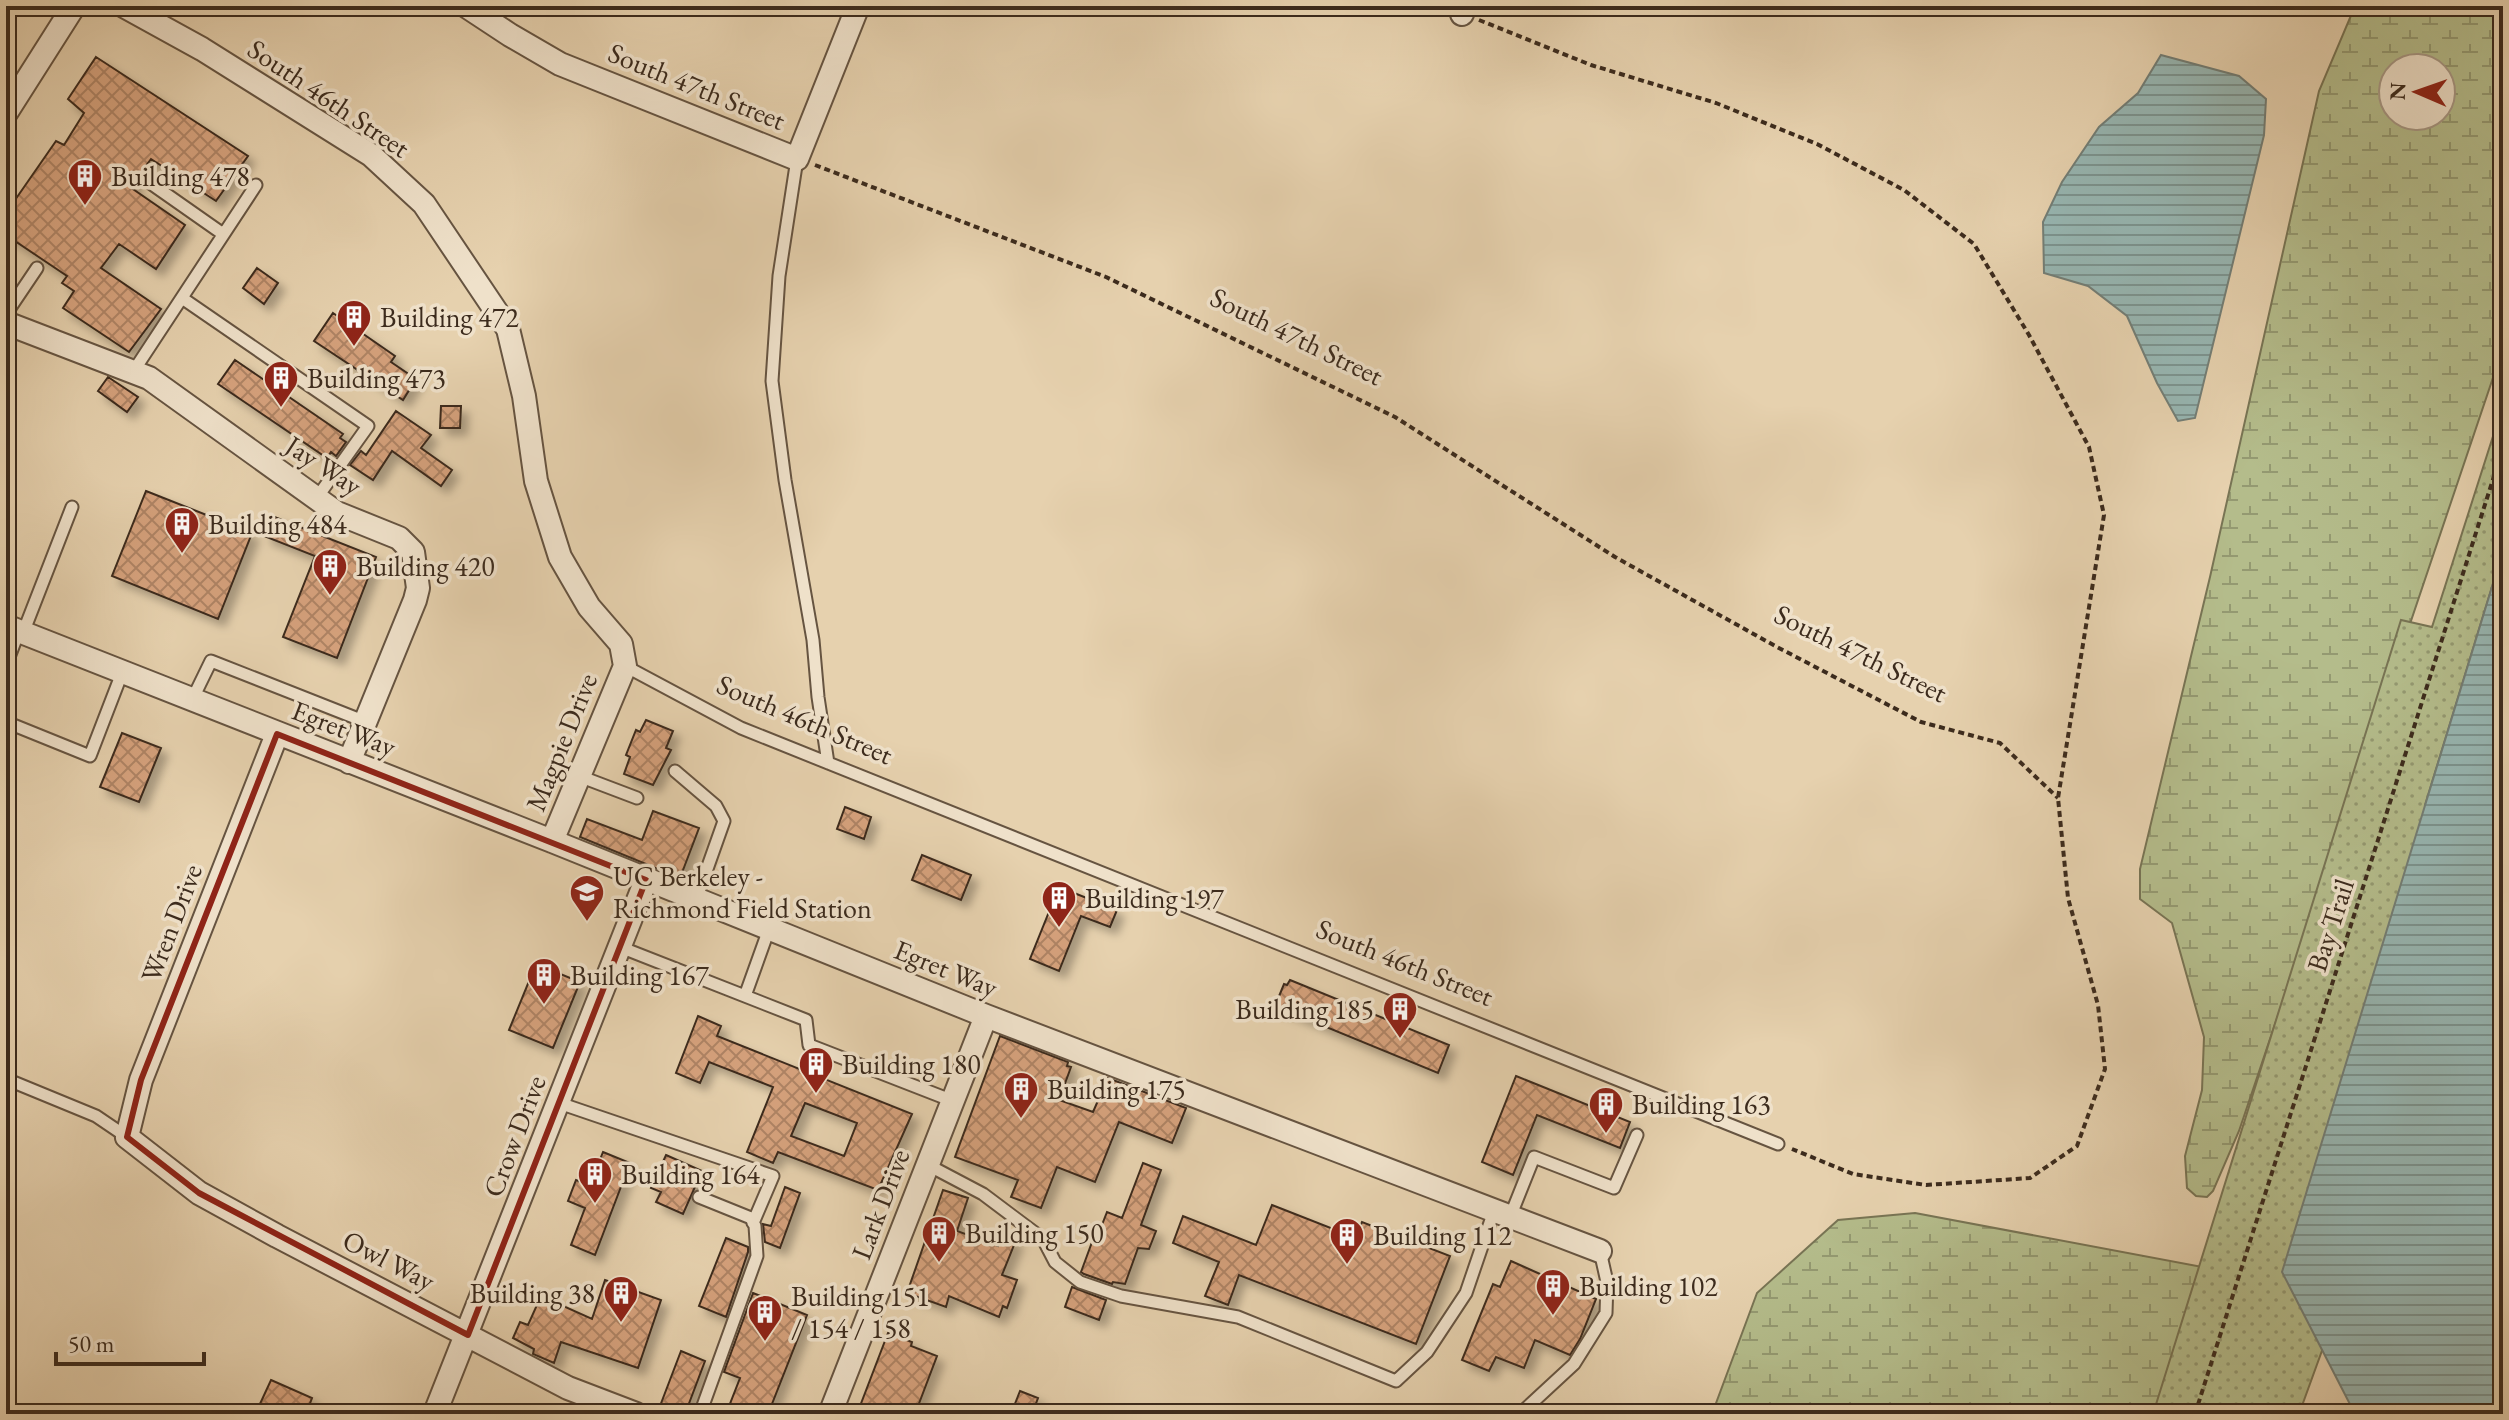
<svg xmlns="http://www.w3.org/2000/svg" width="2509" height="1420" viewBox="0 0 2509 1420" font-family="'EB Garamond',serif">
<defs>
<pattern id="wetland-marsh" width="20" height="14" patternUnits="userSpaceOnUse" patternTransform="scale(2)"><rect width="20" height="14" fill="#b4bc8b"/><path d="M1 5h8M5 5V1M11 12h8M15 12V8" fill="none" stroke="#949971"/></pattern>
<pattern id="park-dots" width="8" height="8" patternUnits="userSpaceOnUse" patternTransform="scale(2)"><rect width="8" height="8" fill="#b4bc8b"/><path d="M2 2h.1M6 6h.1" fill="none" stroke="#949971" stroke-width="1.8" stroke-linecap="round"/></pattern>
<pattern id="water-rules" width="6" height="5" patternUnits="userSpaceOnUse" patternTransform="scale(2)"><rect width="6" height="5" fill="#97b6b2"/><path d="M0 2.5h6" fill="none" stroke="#7c9490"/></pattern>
<pattern id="building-cross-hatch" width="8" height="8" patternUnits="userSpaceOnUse" patternTransform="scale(2)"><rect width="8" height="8" fill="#d5a17b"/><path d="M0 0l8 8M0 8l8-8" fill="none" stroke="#ae8364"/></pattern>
<filter id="shadow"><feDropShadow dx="7" dy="7" stdDeviation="4" flood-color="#0004"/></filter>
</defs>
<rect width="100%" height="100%" fill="#e6d1ae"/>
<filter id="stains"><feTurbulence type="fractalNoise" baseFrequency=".0025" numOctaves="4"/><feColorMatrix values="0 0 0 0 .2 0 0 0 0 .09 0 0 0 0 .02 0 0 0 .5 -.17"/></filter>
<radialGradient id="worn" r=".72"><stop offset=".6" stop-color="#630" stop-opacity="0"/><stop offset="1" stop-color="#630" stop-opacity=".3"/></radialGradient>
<path fill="url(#wetland-marsh)" stroke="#787454" stroke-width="2" fill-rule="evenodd" d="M2355,6H2503V348L2239,1131L2213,1191L2207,1197L2196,1196L2187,1188L2185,1156L2202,1090L2204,1037L2172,923L2140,899V869L2210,577L2319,91ZM2393,68H2441V116H2393Z
M1915,1213L2213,1269L2167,1414H1712L1757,1293L1838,1220Z"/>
<path fill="url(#park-dots)" stroke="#787454" stroke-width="2" d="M2503,405V551L2425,805L2503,852L2299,1414H2153L2401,620L2432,627Z"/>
<path fill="url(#water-rules)" stroke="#737e76" stroke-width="2" d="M2161,55L2239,76L2266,99L2264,135L2195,418L2178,421L2157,383L2127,316L2088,286L2044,273L2043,222L2062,182L2099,127L2138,93Z
M2503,551V1414H2355L2282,1272Z"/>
<path fill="url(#building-cross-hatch)" stroke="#3c2b1d" stroke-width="2" fill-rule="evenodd" filter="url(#shadow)" d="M96,57L248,156L216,201L151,159L130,187L185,225L156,269L119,244L101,268L161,309L129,352L63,308L74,291L62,283L67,276L6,235V213L56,141L64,145L84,113L68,99Z
M257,268L278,283L264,304L243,288Z
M333,313L395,356L391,362L416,379L403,400L314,341Z
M235,360L343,434L340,438L346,442L336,456L331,452L327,458L218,384Z
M108,377L138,397L127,412L98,391Z
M441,406H461L460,428H440Z
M396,411L431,435L421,448L452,470L441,486L392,451L373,480L350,465L361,451L366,455Z
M146,491L252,533L218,619L112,576Z
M272,516L376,557L337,658L283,637L315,556L264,536Z
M646,720L673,731L666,748L671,750L653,785L624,774L630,757L626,755L636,730L640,732Z
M122,733L161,748L139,802L100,787Z
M845,807L871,817L864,839L837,829Z
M653,811L699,828L680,878L580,837L587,819L642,840Z
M922,855L971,875L961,900L912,880Z
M1059,887L1117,910L1110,927L1081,916L1059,971L1030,959Z
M536,964L580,982L553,1048L509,1030Z
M1290,980L1449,1045L1438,1073L1275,1006L1284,984L1287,985Z
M698,1016L721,1026L717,1036L912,1114L878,1190L778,1152L773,1163L747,1152L773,1087L709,1062L700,1083L676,1073ZM805,1103L857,1123L844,1156L791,1136Z
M1000,1036L1068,1062L1067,1066L1071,1067L1059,1100L1093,1112L1108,1078L1186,1108L1172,1143L1119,1122L1095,1182L1057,1167L1041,1208L1011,1197L1018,1180L955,1157Z
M1516,1076L1630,1122L1620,1148L1537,1115L1513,1175L1482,1162Z
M603,1152L630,1163L595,1255L571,1245L585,1208L568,1201L576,1180L590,1185Z
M666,1155L702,1171L683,1214L656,1202L661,1192L651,1188Z
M1143,1163L1161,1170L1141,1225L1156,1231L1149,1249L1138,1248L1125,1284L1113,1282L1112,1284L1084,1274L1081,1272L1095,1234L1098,1235L1107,1212L1122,1218Z
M785,1187L800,1193L780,1248L765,1242L763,1224L771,1226Z
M943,1190L968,1198L957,1231L998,1246L1002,1235L1016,1240L1002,1275L1017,1280L1007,1308L1003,1306L999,1317L949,1296L946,1307L907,1293Z
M1272,1205L1356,1238L1362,1222L1450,1256L1416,1344L1239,1275L1228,1305L1205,1296L1219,1262L1173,1243L1183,1216L1256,1245Z
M726,1238L748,1247V1252L726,1317L699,1306Z
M1511,1261L1596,1299L1580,1339L1570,1355L1535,1340L1524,1368L1496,1357L1489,1371L1462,1360L1493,1284L1500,1287Z
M605,1280L661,1300L638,1368L561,1342L554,1363L533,1354L534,1349L513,1338L520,1322L528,1325L541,1296L592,1319Z
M1072,1287L1106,1300L1099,1320L1065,1307Z
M753,1293L807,1315L768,1414H726L740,1378L724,1372Z
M888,1333L912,1342L911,1346L937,1356L915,1414H857Z
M681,1351L705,1361L685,1414L660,1406Z
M271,1380L312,1398L306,1414H277L259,1406Z
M1020,1391L1038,1398L1032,1414H1011Z"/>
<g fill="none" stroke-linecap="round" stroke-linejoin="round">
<g stroke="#665441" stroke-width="15">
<path id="service" d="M797,159L779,276L772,381L785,480L813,640L818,697L828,763
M146,180L223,234
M182,298L368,426L316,499
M6,314L37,268
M133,372L256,185
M23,633L72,507
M6,665L19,631
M625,666L741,728L1778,1144
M192,700L211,661L366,722
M6,722L90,756L122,673
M675,771L716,806L724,821L696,900
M579,776L637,798
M620,947L806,1020L809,1045L953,1101
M745,996L769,929
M6,1079L96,1116L127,1137
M559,1103L773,1176L753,1223
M928,1165L983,1194L1043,1239L1055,1262L1080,1282L1121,1296L1238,1317L1396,1381L1427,1352L1466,1293L1494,1211
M699,1197L751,1218L755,1226L757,1256L700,1414
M1510,1217L1534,1157L1614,1188L1637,1135
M1520,1414L1574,1364L1606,1313L1607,1282L1600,1251"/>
</g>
<g stroke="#665441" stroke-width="26">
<path id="minor" d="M124,6L202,49L371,155L424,204L508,329L524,396L536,481L560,557L589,607L621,644L625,666L552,841
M466,6L510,35L560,64L797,159L858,6
M1462,14L1465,6
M6,113L74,6
M6,323L149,378L337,513L399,538L413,552L418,588L415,600L349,762
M6,626L552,841L986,1016L1600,1251
M277,734L141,1080L127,1137L199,1193L277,1236L568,1388L636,1414
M435,1413L646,880
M830,1414L986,1016"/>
</g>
<path stroke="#3c2b1d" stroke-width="4" stroke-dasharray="6 4" stroke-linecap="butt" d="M1479,20L1591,65L1716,103L1817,144L1904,190L1974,244L2029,335L2089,447L2104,515L2058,798L2068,898L2098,1005L2105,1069L2077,1146L2030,1178L1926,1185L1853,1174L1792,1149
M815,165L1106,277L1395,417L1615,557L1777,647L1921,722L2000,743L2058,798
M2195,1414L2503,448"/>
<use href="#service" stroke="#efe1ca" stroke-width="11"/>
<use href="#minor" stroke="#efe1ca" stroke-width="22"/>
</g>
<path fill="none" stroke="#8f2418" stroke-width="6" stroke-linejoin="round" d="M277,734L646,880L468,1335L199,1193L127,1137L141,1080Z"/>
<defs>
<g id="building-pin" transform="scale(1.8)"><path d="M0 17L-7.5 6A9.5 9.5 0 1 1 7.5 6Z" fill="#8f2418" stroke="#efe1ca"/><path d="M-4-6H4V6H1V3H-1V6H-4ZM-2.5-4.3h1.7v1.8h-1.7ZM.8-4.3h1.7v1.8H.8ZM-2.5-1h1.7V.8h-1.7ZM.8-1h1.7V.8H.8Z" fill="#fff"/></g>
<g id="university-pin" transform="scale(1.8)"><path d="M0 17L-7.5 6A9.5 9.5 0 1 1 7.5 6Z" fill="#8f2418" stroke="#efe1ca"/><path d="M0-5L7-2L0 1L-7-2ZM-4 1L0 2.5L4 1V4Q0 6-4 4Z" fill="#fff"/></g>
</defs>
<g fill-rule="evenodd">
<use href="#building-pin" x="85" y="176"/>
<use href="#building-pin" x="354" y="317"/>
<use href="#building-pin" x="281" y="378"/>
<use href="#building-pin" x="182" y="524"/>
<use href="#building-pin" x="330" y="566"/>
<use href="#university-pin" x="587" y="892"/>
<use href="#building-pin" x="1059" y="898"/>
<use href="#building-pin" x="544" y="975"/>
<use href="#building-pin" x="1400" y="1009"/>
<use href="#building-pin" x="816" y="1064"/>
<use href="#building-pin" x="1021" y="1089"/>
<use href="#building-pin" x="1606" y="1104"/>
<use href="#building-pin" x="595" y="1174"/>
<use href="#building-pin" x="939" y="1233"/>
<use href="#building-pin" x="1347" y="1235"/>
<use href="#building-pin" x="1553" y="1286"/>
<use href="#building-pin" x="621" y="1293"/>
<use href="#building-pin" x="765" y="1312"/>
</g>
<g text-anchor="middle" stroke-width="7" stroke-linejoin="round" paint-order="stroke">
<g font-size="28" fill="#3c2b1d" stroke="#efe1ca">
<text transform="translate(697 86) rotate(22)" y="10">South 47th Street</text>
<text transform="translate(329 98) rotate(34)" y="10">South 46th Street</text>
<text transform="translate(1297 336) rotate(26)" y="10">South 47th Street</text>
<text transform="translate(324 465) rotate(33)" y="10">Jay Way</text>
<text transform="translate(1861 653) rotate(26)" y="10">South 47th Street</text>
<text transform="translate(805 719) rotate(23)" y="10">South 46th Street</text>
<text transform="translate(344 728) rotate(21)" y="10">Egret Way</text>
<text transform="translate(561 742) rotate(-68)" y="10">Magpie Drive</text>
<text transform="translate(171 923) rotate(-69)" y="10">Wren Drive</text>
<text transform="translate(2330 925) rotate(-72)" y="10">Bay Trail</text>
<text transform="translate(1405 962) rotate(22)" y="10">South 46th Street</text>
<text transform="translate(946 968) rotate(22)" y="10">Egret Way</text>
<text transform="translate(514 1136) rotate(-69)" y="10">Crow Drive</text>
<text transform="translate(880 1204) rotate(-69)" y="10">Lark Drive</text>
<text transform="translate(389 1260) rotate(27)" y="10">Owl Way</text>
</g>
<g font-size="28" fill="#3c2b1d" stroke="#efe1ca" text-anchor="start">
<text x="111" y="186">Building 478</text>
<text x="380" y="327">Building 472</text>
<text x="307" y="388">Building 473</text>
<text x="208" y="534">Building 484</text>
<text x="356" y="576">Building 420</text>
<text x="613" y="886">UC Berkeley -<tspan x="613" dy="32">Richmond Field Station</tspan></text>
<text x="1085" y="908">Building 197</text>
<text x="570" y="985">Building 167</text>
<text x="1374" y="1019" text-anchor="end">Building 185</text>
<text x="842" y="1074">Building 180</text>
<text x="1047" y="1099">Building 175</text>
<text x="1632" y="1114">Building 163</text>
<text x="621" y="1184">Building 164</text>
<text x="965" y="1243">Building 150</text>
<text x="1373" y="1245">Building 112</text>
<text x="1579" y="1296">Building 102</text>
<text x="595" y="1303" text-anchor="end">Building 38</text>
<text x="791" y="1306">Building 151<tspan x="791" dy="32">/ 154 / 158</tspan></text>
</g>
</g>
<rect width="2509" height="1420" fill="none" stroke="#e6d1ae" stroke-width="32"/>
<rect x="8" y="8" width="2493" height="1404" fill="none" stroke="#3c2b1d" stroke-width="4"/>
<rect x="16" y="16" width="2477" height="1388" fill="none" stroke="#3c2b1d" stroke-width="2"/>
<g transform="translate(2417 92) rotate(272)"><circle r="38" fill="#efe1ca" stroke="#a79885" stroke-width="2"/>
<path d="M0-6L14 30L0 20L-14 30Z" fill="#8f2418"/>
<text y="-12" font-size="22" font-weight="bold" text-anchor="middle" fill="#3c2b1d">N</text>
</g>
<path d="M56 1352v12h148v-12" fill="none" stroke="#3c2b1d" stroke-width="4"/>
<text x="68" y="1352" font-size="24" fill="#3c2b1d" stroke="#efe1ca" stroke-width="6" paint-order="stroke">50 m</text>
<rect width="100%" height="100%" filter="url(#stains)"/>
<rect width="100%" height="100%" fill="url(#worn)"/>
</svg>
